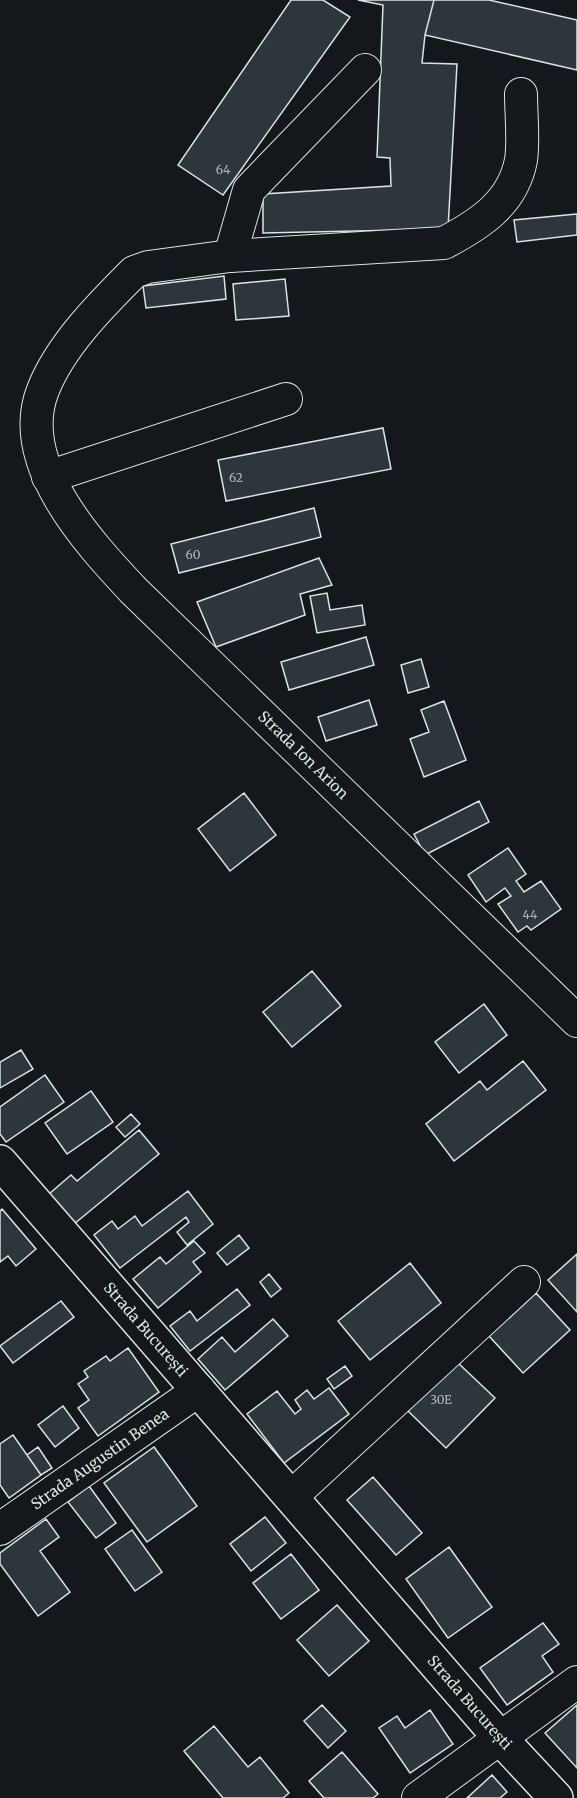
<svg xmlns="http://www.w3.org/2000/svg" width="577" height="1798" viewBox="0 0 577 1798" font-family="Merriweather,serif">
<rect width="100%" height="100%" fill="#14181c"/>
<path fill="#2c363c" stroke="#d8e6dc" stroke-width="1.5" d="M291,0H323L350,17L223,195L178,165Z
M358,0H434L425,35L422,63L457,64L448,229L263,233V194L391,186L390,158L377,157L383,5Z
M434,0H489L577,20V70L425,35Z
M577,214V235L517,242L514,220Z
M224,276L226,299L146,308L143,286Z
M285,279L289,316L236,320L233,284Z
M383,428L391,469L226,501L218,460Z
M314,508L321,537L179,573L171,544Z
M319,558L332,585L300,594L305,615L216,647L197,602Z
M327,593L330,610L362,605L365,625L317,633L310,596Z
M366,637L374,665L289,690L281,662Z
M421,659L429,687L408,693L401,665Z
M369,700L377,725L326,741L318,717Z
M444,701L466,760L424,777L410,739L429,732L421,710Z
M244,793L276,835L230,871L198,829Z
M479,801L489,822L425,855L414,834Z
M508,848L526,874L516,881L524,892L541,881L561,909L531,930L527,926L518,932L498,904L511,896L505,888L486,902L468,875Z
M312,971L341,1006L292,1047L263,1012Z
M484,1004L507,1035L459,1073L435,1042Z
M21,1050L33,1069L0,1088V1062Z
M523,1061L546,1090L454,1161L426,1124L480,1081L487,1090Z
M45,1075L64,1102L6,1142L0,1134V1107Z
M91,1091L113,1122L67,1154L45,1123Z
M131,1114L140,1124L125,1137L116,1127Z
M139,1130L159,1154L74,1224L49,1194L71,1175L77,1181Z
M188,1191L213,1224L187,1245L177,1232L189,1222L186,1217L120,1268L94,1235L112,1221L118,1229L135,1216L142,1226Z
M2,1209L36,1249L16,1266L8,1256L0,1262V1211Z
M239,1235L249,1248L227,1265L217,1253Z
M194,1241L205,1253L193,1262L201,1272L158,1308L133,1279L160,1257L166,1264Z
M577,1254V1312L548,1280Z
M410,1263L441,1303L370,1360L338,1321Z
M269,1274L281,1289L271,1297L260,1282Z
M237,1289L250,1305L190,1351L170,1326L190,1311L197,1321Z
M536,1293L570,1330L523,1373L489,1336Z
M61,1301L74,1317L13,1363L0,1346Z
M273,1319L288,1336L225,1390L198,1359L222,1337L235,1352Z
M128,1348L159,1392L98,1436L78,1408L89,1400L78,1384L88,1377L84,1371L106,1356L110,1361Z
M456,1361L495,1398L446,1448L408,1411Z
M345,1366L352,1376L334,1389L327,1379Z
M329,1388L349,1414L284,1463L247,1414L277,1391L295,1414L301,1409L295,1400L307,1390L314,1399Z
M63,1406L79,1428L55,1447L38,1425Z
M13,1435L41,1475L9,1498L0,1485V1444Z
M38,1447L52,1468L41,1475L27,1455Z
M154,1447L197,1506L147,1542L104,1483Z
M373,1477L422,1533L396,1555L347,1500Z
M89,1486L116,1523L96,1538L68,1502Z
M265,1517L286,1543L251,1571L230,1544Z
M46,1519L59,1537L40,1551L70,1592L38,1616L0,1564V1553Z
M132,1530L162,1572L135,1591L105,1549Z
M449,1547L492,1607L448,1638L406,1579Z
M291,1554L319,1590L281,1619L253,1583Z
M337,1605L369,1641L329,1676L297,1640Z
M543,1623L559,1644L542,1656L553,1672L507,1705L480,1668Z
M322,1705L346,1731L328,1748L304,1721Z
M577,1705V1768L545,1733Z
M430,1710L453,1744L410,1773L379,1728L397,1716L405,1728Z
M214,1726L248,1767L260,1757L289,1793L283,1798H223L184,1751Z
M342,1752L378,1794L373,1798H324L309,1781Z
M492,1775L507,1792L500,1798H467Z"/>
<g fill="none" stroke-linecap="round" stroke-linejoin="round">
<g stroke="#d8e6dc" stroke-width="34">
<g id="minor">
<path id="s1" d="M521,94C521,113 524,142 521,160C513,203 480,224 444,243L230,256L148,267L134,272C101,305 60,346 43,390C14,463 89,543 134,591L577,1021"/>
<path d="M230,256L249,190L365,70"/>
<path d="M48,477L286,399"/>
<path d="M291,1497L524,1282"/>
<path id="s2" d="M0,1529L199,1390"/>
<path d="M418,1798L577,1682"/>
</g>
</g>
<g stroke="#d8e6dc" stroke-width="36">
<g id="major">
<path id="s3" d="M0,1162L500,1738L556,1798"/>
</g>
</g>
<use href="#minor" stroke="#14181c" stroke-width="32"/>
<use href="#major" stroke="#14181c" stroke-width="33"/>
</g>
<g text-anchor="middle" stroke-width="4.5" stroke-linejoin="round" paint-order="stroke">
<g font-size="12" fill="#adbab4">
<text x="223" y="174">64</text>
<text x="236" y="482">62</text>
<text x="193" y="559">60</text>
<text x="530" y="919">44</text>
<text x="441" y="1404">30E</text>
</g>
<g font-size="15" fill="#d8e6dc" stroke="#14181c">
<text dy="5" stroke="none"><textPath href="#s1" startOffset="1114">Strada Ion Arion</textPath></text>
<text dy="5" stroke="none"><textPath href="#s3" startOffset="222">Strada București</textPath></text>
<text dy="5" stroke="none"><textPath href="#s2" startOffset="122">Strada Augustin Benea</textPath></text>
<text dy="5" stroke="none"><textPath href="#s3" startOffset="716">Strada București</textPath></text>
</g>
</g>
</svg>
